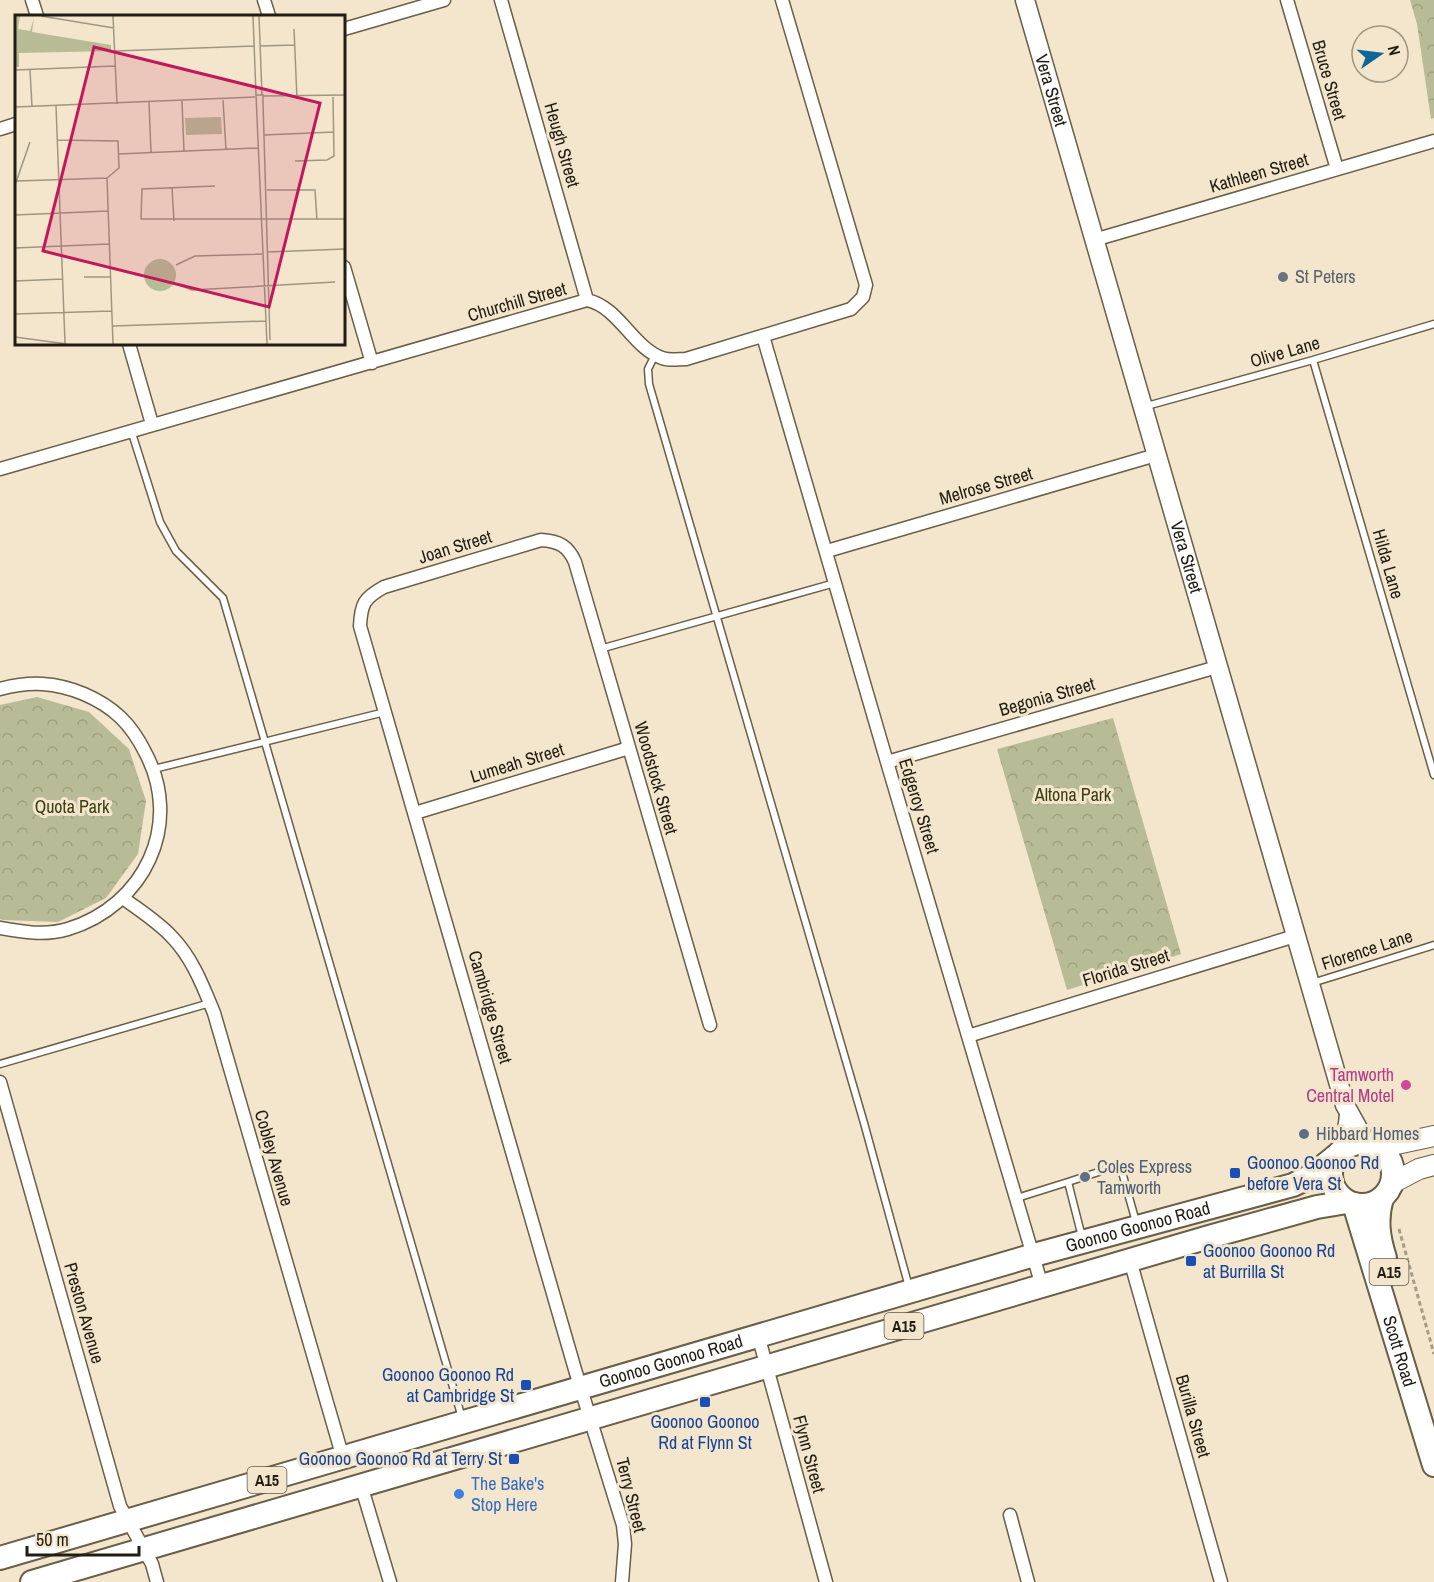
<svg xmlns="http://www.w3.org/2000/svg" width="1434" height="1582" viewBox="0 0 1434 1582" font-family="'Archivo Narrow',sans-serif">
<defs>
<pattern id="forest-crowns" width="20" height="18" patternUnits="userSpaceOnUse" patternTransform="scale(1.5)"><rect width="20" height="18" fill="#b8bc96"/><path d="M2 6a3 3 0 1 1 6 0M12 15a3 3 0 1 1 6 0" fill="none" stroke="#9ea180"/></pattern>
</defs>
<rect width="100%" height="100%" fill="#f3e6cc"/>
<path fill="url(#forest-crowns)" d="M1410,0H1434V118L1431,119L1417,24Z
M37,697L89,712L129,749L146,801L138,854L106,898L58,922L3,920L0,919V705Z
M1113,718L1181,954L1067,990L997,749Z"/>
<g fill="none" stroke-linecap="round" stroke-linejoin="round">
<g stroke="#695e47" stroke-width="9">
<path id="lane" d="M655,355L648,369L649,384L864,1123L909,1287
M1313,360L1434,775
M1143,407L1313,360L1434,324
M131,430L160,522L176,551L223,598L462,1418
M600,649L835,583
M154,769L385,712
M1312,983L1434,945
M0,1064L210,1003
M1068,1182L1120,1165L1136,1222
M1017,1198L1068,1182L1082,1237"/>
</g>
<g stroke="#695e47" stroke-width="15">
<path id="street" d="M32,0L37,16
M264,0L269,16
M501,0L587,300
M1287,0L1337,169
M344,29L444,0
M0,129L16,124
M1094,240L1434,141
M344,267L372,363
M763,336L887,762L1042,1286
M129,344L152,424
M0,469L587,300C619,307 632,347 662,358C670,361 678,359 686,359L851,309L863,297L866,285L782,0
M827,551L1156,455
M0,689C30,681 55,682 84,694C114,707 131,724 145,752C184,824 144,906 68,929C45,936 22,932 0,928
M887,762L1217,667
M415,813L629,748
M123,898C139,910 158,922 171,936C192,957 203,986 214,1013L343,1458
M968,1036L1295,936
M0,1082L120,1506L152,1564L157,1582
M1130,1260L1221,1582
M758,1335L826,1582
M361,1485L390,1582
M1010,1515L1028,1582
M622,1582L625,1544L623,1525L576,1373L360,626C361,604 364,598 384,587L541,540C559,541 568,546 575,562L710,1025"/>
</g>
<g stroke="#695e47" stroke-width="21">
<g id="secondary">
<path id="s1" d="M1025,0L1345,1105L1366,1143"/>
<path d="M1345,1148L1349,1115"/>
</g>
</g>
<g stroke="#695e47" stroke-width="22">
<path id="primary" d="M1378,1148L1434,1136
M1392,1183L1419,1169L1434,1165"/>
</g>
<g stroke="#695e47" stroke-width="26">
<g id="highway">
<circle cx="1362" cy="1174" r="31"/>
<path d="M1382,1198C1376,1219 1378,1236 1385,1258"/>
<path id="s2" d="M1354,1204L1434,1465"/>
<path id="s3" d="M0,1558L1034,1255L1293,1185L1311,1176L1337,1155"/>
<path d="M32,1582L1209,1237L1317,1207L1347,1202"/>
</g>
</g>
<path stroke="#a69c88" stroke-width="3" stroke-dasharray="4.5 3" stroke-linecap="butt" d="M1399,1229L1434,1354"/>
<use href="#lane" stroke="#fff" stroke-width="6"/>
<use href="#street" stroke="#fff" stroke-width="12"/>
<use href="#secondary" stroke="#fff" stroke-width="18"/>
<use href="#primary" stroke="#fff" stroke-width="20"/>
<use href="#highway" stroke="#fff" stroke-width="22"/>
</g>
<circle fill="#6b7280" stroke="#f3e6cc" stroke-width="2" cx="1283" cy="277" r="6"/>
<circle fill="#d1479c" stroke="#f3e6cc" stroke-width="2" cx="1406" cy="1085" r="6"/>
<g fill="#5c6f8a" stroke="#f3e6cc" stroke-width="2">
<circle cx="1304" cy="1134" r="6"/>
<circle cx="1085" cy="1177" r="6"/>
</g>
<g fill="#1a4fb4" stroke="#f3e6cc" stroke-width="2">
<rect x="1229" y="1167" width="12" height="12" rx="3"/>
<rect x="1185" y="1255" width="12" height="12" rx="3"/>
<rect x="520" y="1379" width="12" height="12" rx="3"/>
<rect x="699" y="1396" width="12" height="12" rx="3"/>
<rect x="508" y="1453" width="12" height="12" rx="3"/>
</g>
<circle fill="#3f7fe0" stroke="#f3e6cc" stroke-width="2" cx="459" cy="1494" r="6"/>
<g text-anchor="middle" stroke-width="6" stroke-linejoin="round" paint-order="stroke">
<g fill="#f3e6cc" stroke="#60594a" stroke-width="1.5">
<rect x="1369.5" y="1259" width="39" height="26" rx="4.5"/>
<rect x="884.5" y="1313" width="39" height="26" rx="4.5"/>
<rect x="247.5" y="1467" width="39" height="26" rx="4.5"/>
</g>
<g font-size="16" font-weight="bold" fill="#211d13">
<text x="1389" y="1278">A15</text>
<text x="904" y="1332">A15</text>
<text x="267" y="1486">A15</text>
</g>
<g font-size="18" fill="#211d13" stroke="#f3e6cc">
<text transform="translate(1329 80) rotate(74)" y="6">Bruce Street</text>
<text dy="6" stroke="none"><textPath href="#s1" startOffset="94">Vera Street</textPath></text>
<text transform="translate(562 145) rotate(74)" y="6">Heugh Street</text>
<text transform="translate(1259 173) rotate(-16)" y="6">Kathleen Street</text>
<text transform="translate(517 302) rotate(-16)" y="6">Churchill Street</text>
<text transform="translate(1285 352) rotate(-16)" y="6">Olive Lane</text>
<text transform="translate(986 486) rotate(-16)" y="6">Melrose Street</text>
<text transform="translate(455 547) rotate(-17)" y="6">Joan Street</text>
<text dy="6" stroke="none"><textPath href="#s1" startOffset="580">Vera Street</textPath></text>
<text transform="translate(1388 564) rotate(74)" y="6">Hilda Lane</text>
<text transform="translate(1047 697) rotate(-16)" y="6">Begonia Street</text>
<text transform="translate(517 763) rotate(-17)" y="6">Lumeah Street</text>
<text transform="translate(656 778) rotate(74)" y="6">Woodstock Street</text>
<text transform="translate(919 806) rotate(73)" y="6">Edgeroy Street</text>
<text transform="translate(1367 950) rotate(-18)" y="6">Florence Lane</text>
<text transform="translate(1126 968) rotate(-17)" y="6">Florida Street</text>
<text transform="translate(490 1007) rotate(74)" y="6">Cambridge Street</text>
<text transform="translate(274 1158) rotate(74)" y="6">Cobley Avenue</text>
<text dy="6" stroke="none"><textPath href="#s3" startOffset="1185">Goonoo Goonoo Road</textPath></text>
<text transform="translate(84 1313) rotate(74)" y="6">Preston Avenue</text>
<text dy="6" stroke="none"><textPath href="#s2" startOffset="154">Scott Road</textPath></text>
<text dy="6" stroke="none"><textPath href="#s3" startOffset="699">Goonoo Goonoo Road</textPath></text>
<text transform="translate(1193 1416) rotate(74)" y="6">Burilla Street</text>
<text transform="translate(809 1454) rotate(75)" y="6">Flynn Street</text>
<text transform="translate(631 1495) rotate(76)" y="6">Terry Street</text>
</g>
<g font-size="18" fill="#5b616d" stroke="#f3e6cc" text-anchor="start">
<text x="1295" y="283">St Peters</text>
</g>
<g font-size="18" fill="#3b3d11" stroke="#f3e6cc">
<text x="1073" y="801">Altona Park</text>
<text x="72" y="813">Quota Park</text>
</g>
<g font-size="18" fill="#b23c85" stroke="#f3e6cc" text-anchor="end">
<text x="1394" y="1081">Tamworth<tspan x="1394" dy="21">Central Motel</tspan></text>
</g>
<g font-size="18" fill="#4e5e75" stroke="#f3e6cc" text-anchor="start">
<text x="1316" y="1140">Hibbard Homes</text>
<text x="1097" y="1173">Coles Express<tspan x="1097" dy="21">Tamworth</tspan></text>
</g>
<g font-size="18" fill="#164399" stroke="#f3e6cc" text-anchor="start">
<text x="1247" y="1169">Goonoo Goonoo Rd<tspan x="1247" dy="21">before Vera St</tspan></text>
<text x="1203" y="1257">Goonoo Goonoo Rd<tspan x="1203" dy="21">at Burrilla St</tspan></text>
<text x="514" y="1381" text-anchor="end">Goonoo Goonoo Rd<tspan x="514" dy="21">at Cambridge St</tspan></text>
<text x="705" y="1428" text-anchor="middle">Goonoo Goonoo<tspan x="705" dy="21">Rd at Flynn St</tspan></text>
<text x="502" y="1465" text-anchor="end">Goonoo Goonoo Rd at Terry St</text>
</g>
<g font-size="18" fill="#366cbe" stroke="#f3e6cc" text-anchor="start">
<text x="471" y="1490">The Bake's<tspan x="471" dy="21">Stop Here</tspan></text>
</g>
</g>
<g transform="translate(15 15)">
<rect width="330" height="330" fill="#f3e6cc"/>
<path d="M0,1H5L3,14L15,16L19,3L17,17L96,30V36L4,38V52H0ZM206,102L207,119L171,120L170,103ZM129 260a16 16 0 1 1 32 0a16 16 0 1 1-32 0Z" fill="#b8bc96"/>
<path fill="none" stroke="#9f9682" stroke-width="1.5" d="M26,1L99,13M98,1L102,89M238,1L241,80M244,1L247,80M279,14L282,84M245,31L280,30M100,36L239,31M0,55L100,51M15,55L17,92M248,81L330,80M208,85L211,135M167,86L169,137M134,87L136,138M248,87V80H241L252,329M248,87L255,325M41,91L50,328M0,92L240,82M249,120L319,117M42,125L103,126L104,153L92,163L98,329M103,139L243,133M280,146L312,145L319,141L318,82M2,166L92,163M0,170L15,127M200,171L127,174L126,204H330M157,173L159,206M252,175H300L302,205M0,200L93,196M0,233L94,229M253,237L330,234M161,250L180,241L247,239M69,262H96M0,266L48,264M161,269L177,275L320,267M0,299L97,296M98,311L251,306M0,322L52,329"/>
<path fill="#c2185b" fill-opacity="0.15" stroke="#c2185b" stroke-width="3" d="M79,32L305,88L254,292L28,236Z"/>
<rect width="330" height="330" fill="none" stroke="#211d13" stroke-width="3"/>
</g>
<g transform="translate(1380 54) rotate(76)"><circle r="28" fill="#f3e6cc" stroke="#9f9682" stroke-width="1.5"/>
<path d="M0-4.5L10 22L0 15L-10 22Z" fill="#0b6796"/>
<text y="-9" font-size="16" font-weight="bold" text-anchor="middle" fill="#211d13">N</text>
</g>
<path d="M27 1546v9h112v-9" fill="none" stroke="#211d13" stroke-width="3"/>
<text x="36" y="1546" font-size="18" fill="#211d13" stroke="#f3e6cc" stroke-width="4.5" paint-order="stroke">50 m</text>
</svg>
